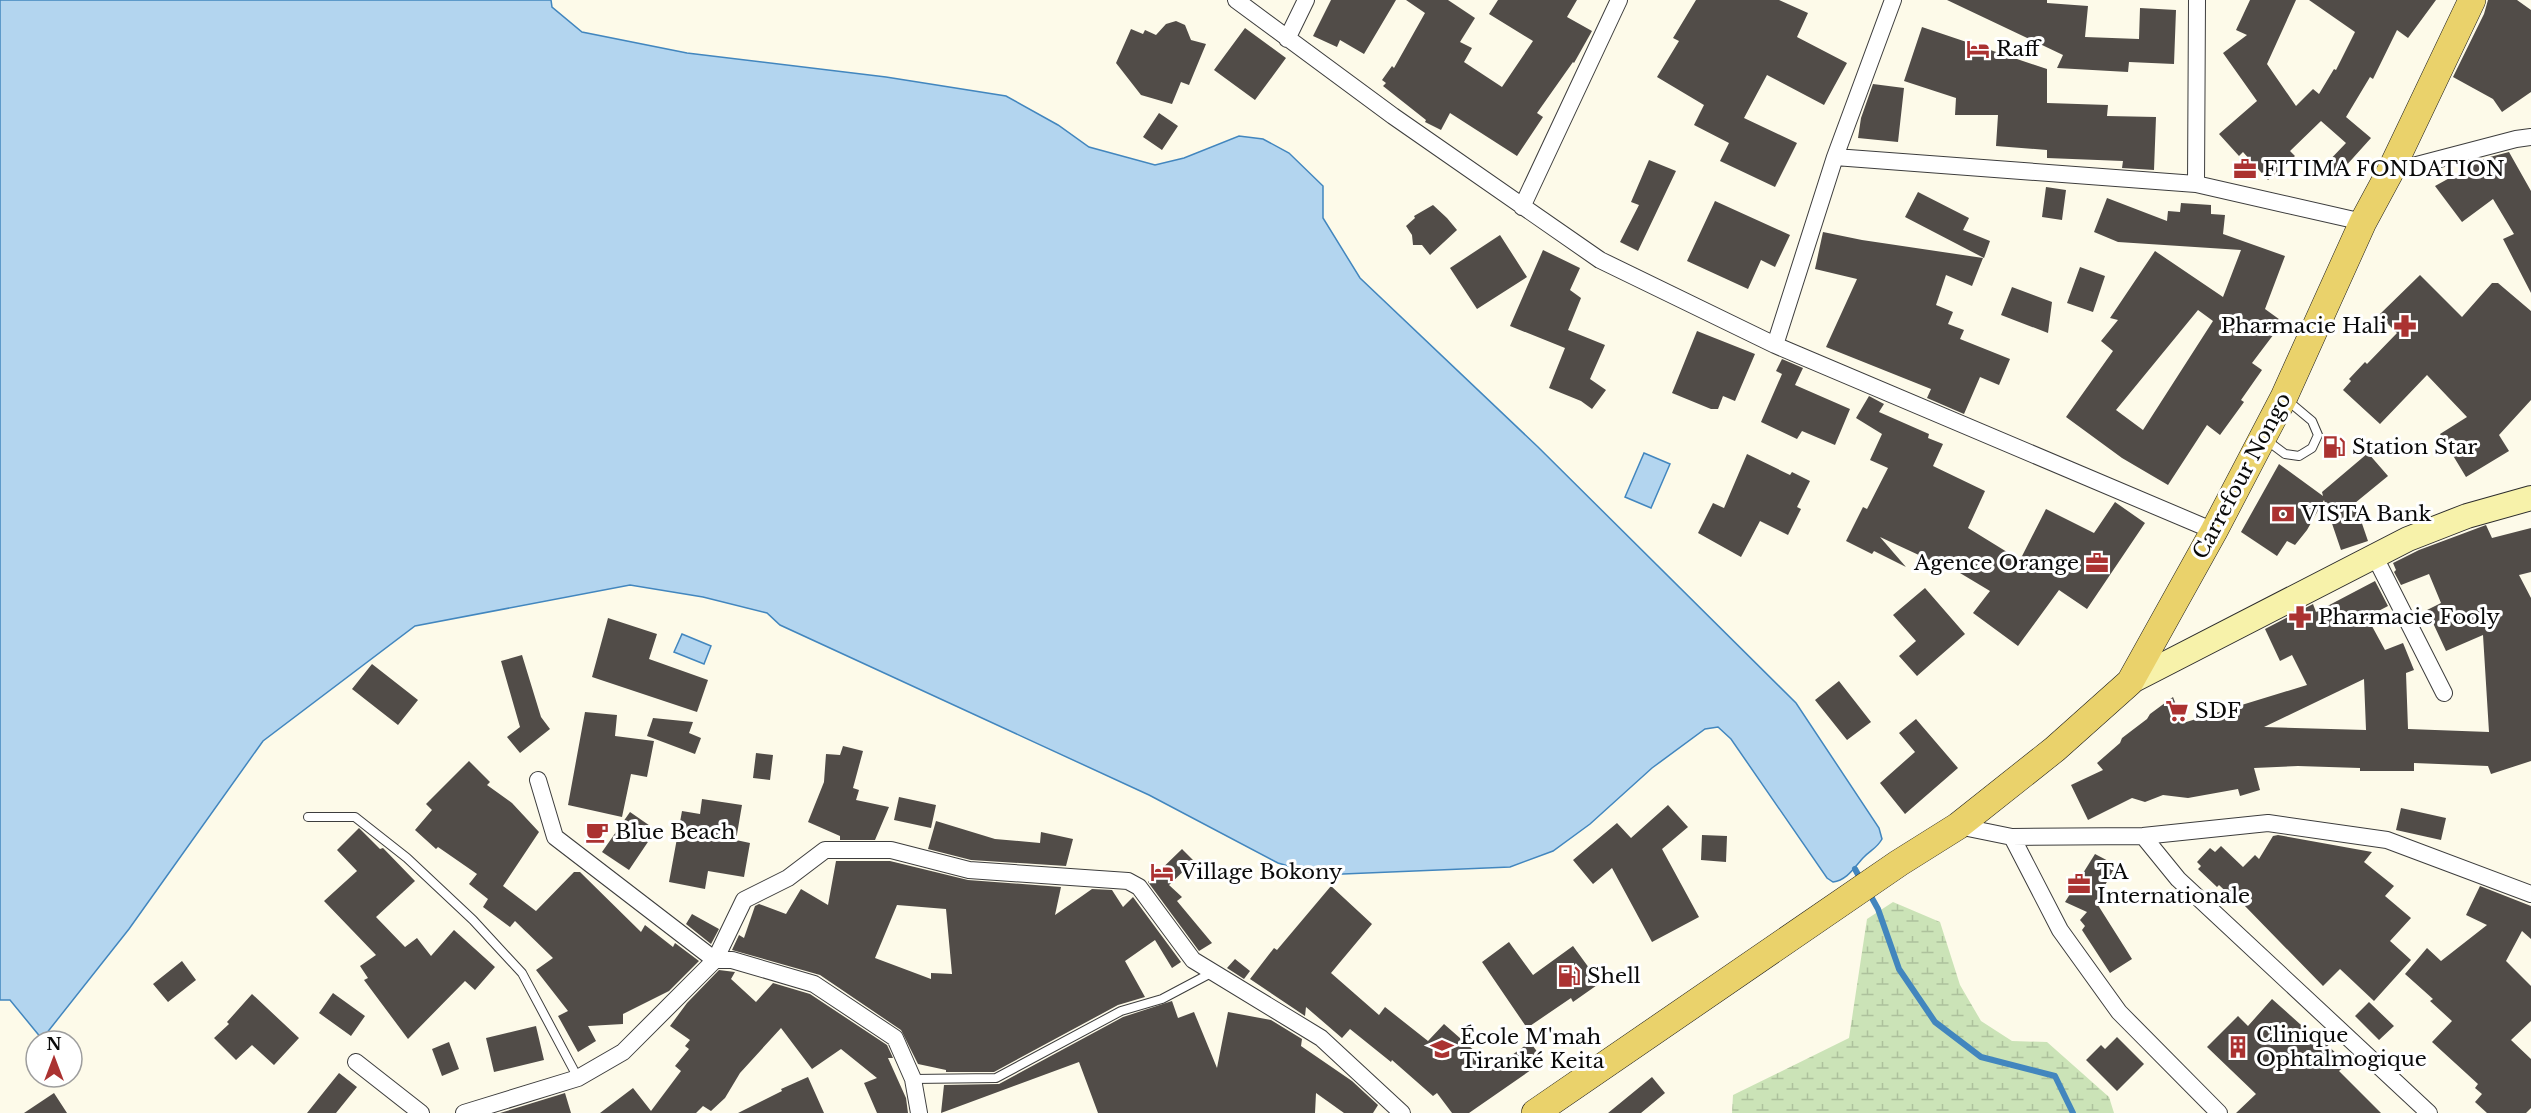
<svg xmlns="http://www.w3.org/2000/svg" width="2531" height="1113" viewBox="0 0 2531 1113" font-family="'Libre Baskerville',serif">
<defs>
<pattern id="wetland-marsh" width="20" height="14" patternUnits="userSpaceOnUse" patternTransform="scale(1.5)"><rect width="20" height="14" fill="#cbe3b7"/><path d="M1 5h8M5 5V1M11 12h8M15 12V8" fill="none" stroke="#adc19c"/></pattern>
</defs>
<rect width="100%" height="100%" fill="#fdfae9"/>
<path fill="url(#wetland-marsh)" d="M1893,902L1940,922L1960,985L1981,1021L2012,1041L2047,1042L2109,1097L2114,1113H1732L1733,1095L1849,1038L1867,919Z"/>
<path fill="#b3d5ef" stroke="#4286be" stroke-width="1.5" d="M0,0H551L552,7L582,32L687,53L886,77L1006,96L1058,125L1089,147L1155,165L1184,158L1239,136L1263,139L1289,153L1323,186V218L1360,278L1538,447L1796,703L1879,828L1882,839C1877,848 1871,850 1864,857C1855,866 1848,880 1833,882L1827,878L1731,739L1718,727L1705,729L1652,768L1590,824L1553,851L1510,867L1319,875L1278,863L1149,795L780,625L767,613L703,597L630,585L415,626L263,741L129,929L42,1039L10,1000H0Z
M1644,453L1670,464L1651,508L1625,497Z
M682,634L711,646L704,664L674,652Z"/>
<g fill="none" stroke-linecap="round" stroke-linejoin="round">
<path stroke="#4286be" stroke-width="6" d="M1855,869L1861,880
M1868,891L1878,909L1899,969L1935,1022L1981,1057L2055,1076L2073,1113"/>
</g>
<path fill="#514c48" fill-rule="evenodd" d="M1331,0H1396L1364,54L1340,40L1337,47L1313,36Z
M1406,0H1448L1475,18L1460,42L1472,48L1464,62L1502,87L1533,41L1489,14L1498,0H1577L1567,17L1592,31L1574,63L1573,62L1537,113L1543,117L1517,156L1450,113L1441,130L1425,122L1426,120L1383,86L1386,83L1382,80L1392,66L1394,68L1425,13Z
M1696,0H1779L1808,13L1797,37L1847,63L1824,105L1767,75L1744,118L1797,143L1775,187L1720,161L1729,143L1694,125L1704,105L1657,77L1679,41L1673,38Z
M1947,0H2047V3L2088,6L2085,37L2139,39L2140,8L2176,10L2174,64L2129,62L2128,72L2057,68L2063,55Z
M2250,0H2296L2267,64L2296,106L2313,89L2319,94L2334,69L2336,70L2355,32L2309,0H2436L2408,38L2397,30L2373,79L2370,77L2346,117L2371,138L2335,178L2323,167L2346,143L2321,121L2290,151L2295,156L2268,180L2243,152L2239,156L2219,134L2257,101L2223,53L2247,35L2236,30Z
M2488,0H2517L2531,10V92L2502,112L2493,99L2453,77L2484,14Z
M1176,21L1185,25L1191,40L1206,44L1189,85L1181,82L1172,104L1141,95L1116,63L1131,29L1143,34L1145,30L1156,35L1166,24Z
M1922,27L2047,69V103L2108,105L2107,116L2156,117L2154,170L2122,168L2123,161L2047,158V150L1996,146L1998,115H1955L1956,98L1904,81Z
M1245,28L1286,58L1255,100L1214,70Z
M1873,84L1904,88L1898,142L1858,138L1861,118Z
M1159,113L1178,126L1162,150L1143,137Z
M2509,152L2531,191V293L2503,239L2514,234L2493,199L2462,222L2435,186L2486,158Z
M1649,160L1676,171L1638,251L1620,242L1639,205L1631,202Z
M2046,187L2066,190L2062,220L2042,217Z
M1918,192L1969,218L1963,230L1990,241L1984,258L1905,217Z
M2107,198L2167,221L2168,211L2180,212L2181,203L2211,205V214L2225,215L2223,234L2285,256L2265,309L2283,322L2252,363L2262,370L2241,400L2244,402L2220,435L2207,425L2168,485L2122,458L2066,417L2113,351L2101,341L2118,320L2110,318L2155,251L2223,297L2241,250L2118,242L2094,232ZM2198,310L2213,321L2143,430L2116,410Z
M1715,201L1790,235L1775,267L1761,260L1748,289L1687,261Z
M1433,205L1447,218L1457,230L1430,255L1422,245H1413L1412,235L1406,226L1415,218L1414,216Z
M1823,232L1862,240L1983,258L1972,286L1946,275L1936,305L1953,312L1948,324L1964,330L1960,339L2010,359L1999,385L1980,377L1964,414L1927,398L1931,389L1826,347L1857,279L1815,269Z
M1500,235L1527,277L1477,309L1450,268Z
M1543,250L1580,268L1570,290L1581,298L1568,330L1605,345L1590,379L1606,390L1592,409L1581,401L1549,388L1565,348L1510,326Z
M2080,267L2105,276L2093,312L2067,303Z
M2420,275L2462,317L2492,283H2498L2531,311V400L2499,435L2509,451L2466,477L2440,434L2467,417L2427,375L2380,424L2343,390L2351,381L2349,379L2365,362L2367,364L2397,333L2379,315Z
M2012,287L2052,302L2048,333L2001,315Z
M1697,331L1755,354L1735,401L1723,396L1718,409H1711L1672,393Z
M1782,359L1803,368L1795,385L1850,409L1835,445L1802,431L1797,439L1761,422L1782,374L1776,371Z
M1869,396L1884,404L1879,412L1929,434L1928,438L1943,444L1933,466L1985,491L1968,528L2020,560L2046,509L2094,533L2115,502L2145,523L2087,609L2059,590L2018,646L1973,613L1990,591L1950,567L1949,569L1880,537L1906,567L1874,551L1872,554L1846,541L1863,507L1867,509L1888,468L1870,460L1882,434L1856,418Z
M2368,453L2388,476L2355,503L2368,541L2341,550L2324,500L2307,530L2295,545L2287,541L2277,556L2241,532L2279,464L2323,496L2322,492Z
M1747,454L1790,475L1792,472L1810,481L1797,507L1801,509L1788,535L1760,521L1741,557L1698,533L1713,503L1724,508Z
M2486,525L2492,538L2531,528V572L2519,575L2531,598V761L2491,774L2488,766L2414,763V771H2360V768L2298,766L2254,768L2260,790L2240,796L2238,789L2188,798L2163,795L2145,802L2132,798L2088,820L2071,785L2103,770L2097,763L2120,743L2122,738L2147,719L2150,714L2173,697L2183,723L2307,685L2292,655L2280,661L2265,629L2313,604L2316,612L2375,581L2388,606L2367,617L2385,650L2403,643L2414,670L2406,673L2408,729L2489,732L2483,635L2446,651L2427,610L2441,603L2429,574L2401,585L2394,572L2396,570L2393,563L2419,550ZM2364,679L2366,730L2264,727Z
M1925,588L1965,634L1917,676L1899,656L1916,641L1893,615Z
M608,618L657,634L649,659L708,680L697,712L592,677Z
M522,655L541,717L550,729L520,753L507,737L520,727L501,661Z
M372,664L418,700L398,725L352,689Z
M1839,681L1871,722L1847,740L1815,700Z
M585,712L617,715L615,736L654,741L647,777L631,774L622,817L568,805Z
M653,718L693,722L689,733L701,738L695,754L647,736Z
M1916,719L1958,768L1905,814L1880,783L1915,752L1899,733Z
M843,746L863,751L853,788L859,790L856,800L889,807L875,840H840V836L808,822L824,782L826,754L840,755Z
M756,753L773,755L770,780L753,778Z
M469,761L490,782L487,785L512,803L539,832L503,886L536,911L574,872H580L641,932L645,925L673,947L675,943L699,961L669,991L623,1014V1024L588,1026L596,1041L578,1052L558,1016L568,1011L536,970L553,958L515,921L510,927L483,907L488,899L469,884L477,874L438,847L436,849L415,830L432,810L426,804Z
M899,797L936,805L931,828L894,820Z
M702,799L742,805L736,840L750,843L744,877L708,871L705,889L669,882L682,811L700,814Z
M1668,805L1688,827L1662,849L1699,917L1652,942L1612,868L1593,884L1573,860L1617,823L1631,838Z
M2401,808L2446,818L2441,840L2396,830Z
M630,812L656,830L629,870L602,852Z
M936,821L995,839L1040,843L1041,832L1073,839L1066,866L971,860L928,849Z
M359,828L380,849L383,848L415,881L376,917L405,947L417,938L431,956L454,930L495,967L475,990L465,981L408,1039L364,980L368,978L360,966L376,955L324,901L357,871L337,850Z
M1702,835L1727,836L1726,862L1701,860Z
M2278,835L2372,852L2364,862L2394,886L2385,896L2411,918L2390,941L2411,960L2374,1001L2340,969L2323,986L2243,904L2240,901L2238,903L2219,885L2217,887L2198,869L2201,866L2197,862L2210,848L2215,852L2221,846L2243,867L2255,855L2259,859L2273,836Z
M1182,849L1194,861L1169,885L1182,897L1177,901L1212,943L1199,951L1148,882Z
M2095,854L2116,865L2096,902L2132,959L2110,973L2082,930L2085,926L2080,920L2087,912L2065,902Z
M836,861H890L968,880L1061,887L1055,915L1092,889L1112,890L1123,907L1133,897L1181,962L1172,968L1155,940L1125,961L1145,997L1118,1005L994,1072H946V1070L918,1064L901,1030L820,975L732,950L739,935L744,938L755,906L759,904L786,914L801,889L828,905ZM897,905L946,909L952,974L931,973V979L875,958Z
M1331,886L1372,924L1331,973L1379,1015L1385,1007L1428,1041L1444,1024L1494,1068L1530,1042L1544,1061L1469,1113H1452L1437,1093L1433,1096L1392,1060L1391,1062L1350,1029L1342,1038L1306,1007L1305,1016L1250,979L1274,948L1277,950Z
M2480,886L2531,906V939L2522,931L2506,961L2531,986V1021L2511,1040L2531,1059V1108L2526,1113H2487L2475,1102L2482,1094L2475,1088L2478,1084L2432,1042L2452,1021L2430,1001L2433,999L2405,974L2427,948L2441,961L2487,925L2466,915Z
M692,914L719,929L711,944L686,924Z
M1509,942L1533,975L1573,946L1600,983L1573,1002L1571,998L1527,1028L1482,962Z
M1235,959L1250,971L1244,979L1227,968Z
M182,961L196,980L168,1002L153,984Z
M719,970L735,972L731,979L756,1002L773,983L810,994L887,1045L893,1058H888L906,1098L908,1113H877L864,1083L877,1078L841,1049L812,1069L781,1028L740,1073L725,1098L711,1111L703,1106L696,1113H600L633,1088L651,1111L681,1071L675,1066L689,1049L685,1046L690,1040L670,1026L687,1003Z
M333,993L365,1016L351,1036L319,1013Z
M252,994L299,1038L274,1065L252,1045L236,1060L214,1038L229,1024L227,1022Z
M2272,999L2310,1033L2312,1030L2347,1064L2339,1071L2381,1113H2236L2256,1094L2207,1047L2238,1016L2248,1026Z
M1172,1001L1178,1018L1194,1012L1217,1068L1228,1012L1271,1020L1302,1039L1301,1046L1352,1081L1378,1105L1373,1113H1344L1316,1093L1315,1113H1098L1079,1062L941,1113L944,1085L999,1084L1123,1017Z
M2369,1002L2394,1026L2379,1040L2355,1016Z
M536,1026L544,1060L494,1072L486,1038Z
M2117,1037L2144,1064L2117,1091L2086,1060L2101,1045L2105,1049Z
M449,1042L459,1069L442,1076L432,1049Z
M339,1073L357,1087L336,1113H307Z
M808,1077L824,1113H738L782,1091L781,1089Z
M1652,1077L1665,1093L1641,1113H1608Z
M54,1093L67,1113H24Z
M565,1093L571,1113H500Z"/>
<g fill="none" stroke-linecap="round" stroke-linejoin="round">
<g stroke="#3d3d3d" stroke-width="10">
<path id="lane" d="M2265,439L2285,454L2299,456L2312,448L2318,435L2312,421L2287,400
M308,817H355L407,858L473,920L522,973L578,1078
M913,1079L996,1078L1121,1011L1162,999L1213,972"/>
</g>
<g stroke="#3d3d3d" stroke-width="18">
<path id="street" d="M1236,0L1393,116L1600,260L1775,345L2214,531
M1287,39L1306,0
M1835,157L2196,184L2363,222
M2390,172L2516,139L2531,137
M2196,184L2197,0
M1522,207L1619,0
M1775,345L1835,157L1893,0
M2375,557L2444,693
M538,780L555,837L715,960H732L814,984L895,1038L913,1079L919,1113
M1958,826L2012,837L2143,836L2268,823L2387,840L2531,894
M2143,836L2178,879L2429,1113
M2012,837L2060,930L2119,1012L2219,1113
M356,1062L421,1113
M464,1113L578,1078L623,1052L715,960L744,900L788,878L825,850H891L969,870L1128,881L1139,887L1193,960L1321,1038L1402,1113"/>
</g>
<g stroke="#2c2c2c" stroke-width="26">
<path id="secondary" d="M2130,682L2408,539L2467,516L2531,498"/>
</g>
<g stroke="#1b1b1b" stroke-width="28">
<path id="primary" d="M1535,1113L1899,863L1958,826L2055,749L2130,682L2214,531L2284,397L2363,222L2390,172L2472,0"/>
</g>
<use href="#lane" stroke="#fff" stroke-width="8"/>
<use href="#street" stroke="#fff" stroke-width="16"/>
<use href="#secondary" stroke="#f7f2aa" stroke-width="24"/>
<use href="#primary" stroke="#ead26b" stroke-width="27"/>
</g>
<defs>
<g id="hotel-bare" transform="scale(1.8)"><path d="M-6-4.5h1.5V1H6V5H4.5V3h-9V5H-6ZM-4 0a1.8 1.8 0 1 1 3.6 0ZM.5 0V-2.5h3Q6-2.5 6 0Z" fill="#ab3231" stroke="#fff" stroke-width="2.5" paint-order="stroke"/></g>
<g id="office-bare" transform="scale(1.8)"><path d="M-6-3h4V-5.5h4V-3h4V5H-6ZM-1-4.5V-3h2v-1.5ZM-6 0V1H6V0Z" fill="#ab3231" stroke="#fff" stroke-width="2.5" paint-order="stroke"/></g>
<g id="pharmacy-bare" transform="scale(1.8)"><path d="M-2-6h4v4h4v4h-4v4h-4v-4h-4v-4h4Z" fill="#ab3231" stroke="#fff" stroke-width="2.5" paint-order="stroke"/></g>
<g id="fuel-bare" transform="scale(1.8)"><path d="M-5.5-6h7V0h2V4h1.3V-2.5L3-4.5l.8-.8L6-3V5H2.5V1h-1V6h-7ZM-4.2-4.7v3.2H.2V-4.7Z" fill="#ab3231" stroke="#fff" stroke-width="2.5" paint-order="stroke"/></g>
<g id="bank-bare" transform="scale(1.8)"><path d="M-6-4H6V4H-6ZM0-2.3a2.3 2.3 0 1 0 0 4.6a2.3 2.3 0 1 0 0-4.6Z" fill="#ab3231" stroke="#fff" stroke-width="2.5" paint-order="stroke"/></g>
<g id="supermarket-bare" transform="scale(1.8)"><path d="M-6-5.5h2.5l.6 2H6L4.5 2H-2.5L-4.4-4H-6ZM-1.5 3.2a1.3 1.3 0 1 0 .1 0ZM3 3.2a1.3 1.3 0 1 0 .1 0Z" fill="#ab3231" stroke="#fff" stroke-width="2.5" paint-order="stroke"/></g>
<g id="cafe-bare" transform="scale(1.8)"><path d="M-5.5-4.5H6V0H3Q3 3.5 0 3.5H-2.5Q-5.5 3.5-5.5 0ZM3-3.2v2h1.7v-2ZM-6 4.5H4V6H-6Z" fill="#ab3231" stroke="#fff" stroke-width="2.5" paint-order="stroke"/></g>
<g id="building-bare" transform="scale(1.8)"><path d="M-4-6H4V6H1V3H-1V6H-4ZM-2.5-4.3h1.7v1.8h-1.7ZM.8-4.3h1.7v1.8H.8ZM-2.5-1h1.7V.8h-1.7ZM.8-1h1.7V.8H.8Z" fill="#ab3231" stroke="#fff" stroke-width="2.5" paint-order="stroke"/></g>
<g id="school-bare" transform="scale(1.8)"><path d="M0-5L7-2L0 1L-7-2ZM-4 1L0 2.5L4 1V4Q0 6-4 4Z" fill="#ab3231" stroke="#fff" stroke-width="2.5" paint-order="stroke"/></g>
</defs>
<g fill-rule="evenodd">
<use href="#hotel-bare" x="1978" y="49"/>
<use href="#office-bare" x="2245" y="169"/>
<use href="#pharmacy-bare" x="2405" y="326"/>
<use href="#fuel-bare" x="2334" y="447"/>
<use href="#bank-bare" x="2283" y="514"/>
<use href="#office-bare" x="2097" y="563"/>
<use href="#pharmacy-bare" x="2300" y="617"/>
<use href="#supermarket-bare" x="2177" y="711"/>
<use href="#cafe-bare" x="597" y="832"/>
<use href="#hotel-bare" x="1162" y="872"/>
<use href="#office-bare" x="2079" y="884"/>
<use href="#fuel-bare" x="1569" y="976"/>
<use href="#building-bare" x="2238" y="1047"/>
<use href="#school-bare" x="1442" y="1049"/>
</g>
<g text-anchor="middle" stroke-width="6" stroke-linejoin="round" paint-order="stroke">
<g font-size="21" fill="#0a0a0a" stroke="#fff" text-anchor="start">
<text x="1996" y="56">Raff</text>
<text x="2263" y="176">FITIMA FONDATION</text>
<text x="2387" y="333" text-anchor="end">Pharmacie Hali</text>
<text x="2352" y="454">Station Star</text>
<text x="2301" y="521">VISTA Bank</text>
<text x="2079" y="570" text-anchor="end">Agence Orange</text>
<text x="2318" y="624">Pharmacie Fooly</text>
<text x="2195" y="718">SDF</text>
<text x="615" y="839">Blue Beach</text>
<text x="1180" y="879">Village Bokony</text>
<text x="2097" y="879">TA<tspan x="2097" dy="24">Internationale</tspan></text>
<text x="1587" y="983">Shell</text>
<text x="2256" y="1042">Clinique<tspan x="2256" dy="24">Ophtalmogique</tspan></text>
<text x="1460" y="1044">École M'mah<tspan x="1460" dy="24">Tiranké Keita</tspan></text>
</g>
<g font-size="21" fill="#0a0a0a" stroke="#fff">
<text transform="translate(2242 476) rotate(-62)" y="7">Carrefour Nongo</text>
</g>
</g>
<g transform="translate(54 1059)"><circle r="28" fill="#ffffff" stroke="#9d9d9d" stroke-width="1.5"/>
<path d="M0-4.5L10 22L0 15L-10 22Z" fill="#ab3231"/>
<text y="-9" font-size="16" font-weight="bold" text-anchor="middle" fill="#0a0a0a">N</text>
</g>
</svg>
